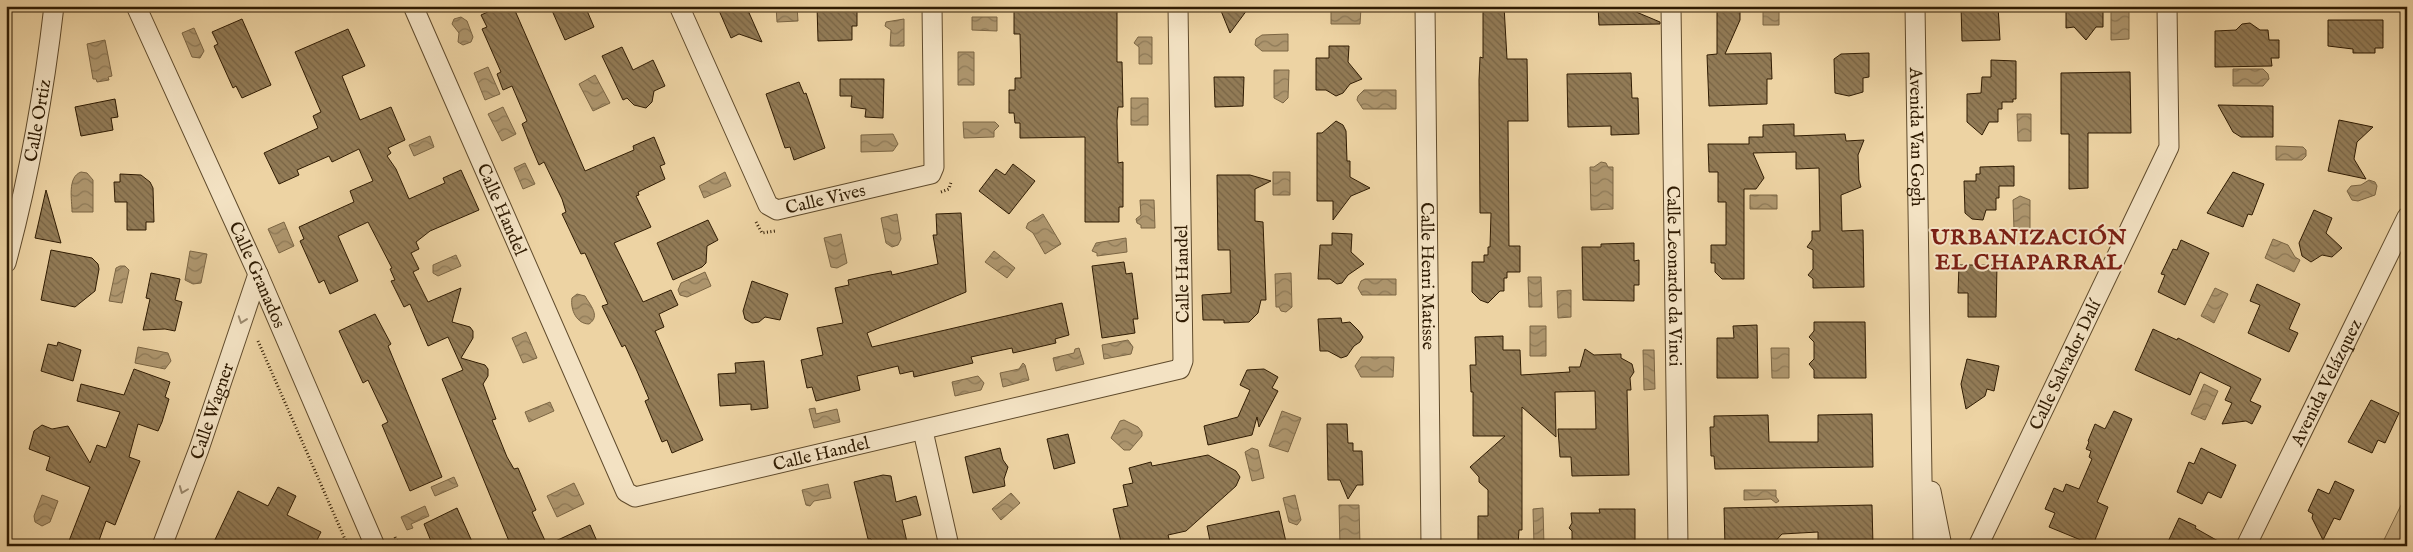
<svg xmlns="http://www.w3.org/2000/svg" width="2413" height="552" viewBox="0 0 2413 552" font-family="'IM FELL English',serif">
<defs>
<pattern id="water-waves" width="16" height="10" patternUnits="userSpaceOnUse" patternTransform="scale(1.25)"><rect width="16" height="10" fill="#ad956d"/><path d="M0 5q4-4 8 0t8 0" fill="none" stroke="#8d7957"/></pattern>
<pattern id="building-back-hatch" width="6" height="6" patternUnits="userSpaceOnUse" patternTransform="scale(1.25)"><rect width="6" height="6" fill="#927b56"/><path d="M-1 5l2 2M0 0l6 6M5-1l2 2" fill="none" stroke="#786445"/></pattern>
</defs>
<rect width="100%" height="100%" fill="#edd3a3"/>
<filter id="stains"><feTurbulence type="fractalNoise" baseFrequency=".004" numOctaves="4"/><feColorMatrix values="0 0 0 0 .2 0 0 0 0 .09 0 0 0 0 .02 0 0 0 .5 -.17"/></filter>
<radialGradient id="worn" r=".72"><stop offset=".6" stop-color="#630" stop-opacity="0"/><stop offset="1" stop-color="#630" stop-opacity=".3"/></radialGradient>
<path fill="#cdb488" stroke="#7e6846" d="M2407,493V546H2381L2405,497Z"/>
<path fill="url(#water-waves)" stroke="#7b6543" d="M776,6H797L798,21L777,22Z
M1763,6H1779V25H1763Z
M1331,8H1361L1360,24H1331Z
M2111,10H2129V39L2111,40Z
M461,17L467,21L473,37L471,42L463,45L458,42L459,33L452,24L454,19Z
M972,17H997V31L972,30Z
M904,19V46H890L891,30L885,26L886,22Z
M194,28L204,51L200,58L192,57L182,33Z
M1288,34V51H1262L1255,45L1256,39L1262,35Z
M1138,37H1152V64H1139V47L1134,43Z
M105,40L112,76L108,77L109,80L97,82L96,79H93L87,44Z
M958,52H974V85H958Z
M488,67L500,94L485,100L474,73Z
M2233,69H2263L2268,74L2269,79L2263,86H2233Z
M1274,70H1289L1288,98L1283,103L1274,98Z
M595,75L610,103L593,111L579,84Z
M1364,90H1396V109H1363L1357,100L1358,96Z
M1131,98H1148V125H1131Z
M503,107L516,134L502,141L488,114Z
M2017,114H2031V141H2018Z
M963,122H995L999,126L994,131V137L964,138Z
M893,134L898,144L893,151L861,152V135Z
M430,136L434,147L414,156L409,145Z
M2276,146L2303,147L2306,150V156L2302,160H2276Z
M1601,162L1606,163L1608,167H1613V209L1591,210L1590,167H1594Z
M525,163L535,184L523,189L514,168Z
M81,172L87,173L93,180V212H72C72,200 67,177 81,172Z
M725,172L731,186L704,198L699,186Z
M1273,172H1290V195H1273Z
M2369,180L2375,182L2377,186L2375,195L2358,201L2352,200L2347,191L2351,186L2361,185Z
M1750,195H1777V209H1750Z
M2020,196L2030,200V230H2014L2013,200Z
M1140,200H1154L1155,228H1141V225L1137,223L1136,219L1141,215Z
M897,214L901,239L898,245L892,247L886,243L881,218Z
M1043,214L1061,244L1045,254L1033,233L1026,228L1028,223Z
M284,222L294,246L279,253L268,229Z
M841,234L847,263L837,268L831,267L824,238Z
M1126,238L1127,252L1097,256V253L1092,251L1096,243Z
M2273,239L2288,245L2295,257L2300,260L2294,272L2265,258Z
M190,251L207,254L201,283L193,284L185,280Z
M994,251L1015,268L1007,278L985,262Z
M456,255L461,266L438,276L433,273V265Z
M120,266H125L129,270L122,303L109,301L116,268Z
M705,272L711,286L687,297L680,295L678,290L681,283Z
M1291,273L1292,307L1286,312L1281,311L1279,307H1276L1275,274Z
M1528,277H1541L1542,307H1529Z
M1365,279H1396V295H1362L1358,288L1361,281Z
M2215,288L2228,294L2214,323L2201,316Z
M1571,290V317L1558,318L1557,291Z
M577,294L585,296C590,305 601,316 589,324C577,324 570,310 572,298Z
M1530,326H1546V356H1530Z
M526,332L537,358L523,363L512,338Z
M1128,340L1133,347L1131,354L1104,359L1102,345Z
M138,347L168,353L171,361L165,369L135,363Z
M1079,348L1084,364L1056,371L1053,358L1074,353L1075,349Z
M1771,348H1789V378H1772Z
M1643,350H1654L1655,389L1644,390Z
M1361,357H1394L1393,377H1361L1355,366Z
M1023,363L1025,365L1029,380L1003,387L1000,373L1019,369Z
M978,376L984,383L981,390L955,396L952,382Z
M2204,384L2218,391L2205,420L2191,414Z
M550,402L554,411L529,422L525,412Z
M815,408L816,414L837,409L840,422L814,428L809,409Z
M1282,411L1301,418L1288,452L1269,446Z
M1124,420L1138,427L1142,432V436L1130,450H1124L1111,438L1120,421Z
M1252,448L1258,450L1264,478L1252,481L1245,452Z
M454,477L458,486L435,496L431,487Z
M574,483L584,504L557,517L547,496Z
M828,484L831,498L814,501L810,506L806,505L802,490Z
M1744,490H1776V497L1779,501L1776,503L1771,499L1744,500Z
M1011,493L1020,503L1001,520L992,509Z
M42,495L58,501L50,522L42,526L35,522L34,516Z
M1295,495L1301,520L1297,525L1289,522L1283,498Z
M1339,505H1359L1360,546H1340Z
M425,506L429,516L411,524L413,528L407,530L401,517Z
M1543,508L1544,546H1534L1533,509Z"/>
<path fill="url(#building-back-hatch)" stroke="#301c03" d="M501,6H513L585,171L634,150L633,146L654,137L665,164L660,166L665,179L638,192L639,195L636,196L651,227L614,243L643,302L671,290L678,305L659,314L664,327L655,331L703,440L672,453L667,440L662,442L645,401L649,399L637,371L625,345L622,347L602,306L608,304L585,253L581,254L562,214L566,212L562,199L544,162L539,165L530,144L522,124L527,121L512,86L503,90L497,74L501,72L482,29L487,27L481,15Z
M550,6H585L594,27L565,40Z
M717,6H746L762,42L739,34L731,38Z
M817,6H857V26H852V40L818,41Z
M1014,6H1117V62H1122L1123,107H1118L1117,121L1118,163L1123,162V207H1119V222H1085V137L1020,138V123H1015L1014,113H1009V90H1015V78H1021L1020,34H1014Z
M1219,6H1250L1230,33Z
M1483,6H1504L1507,59H1527L1528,121H1508L1509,246H1520V272H1507V278H1504V291H1500L1488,303L1480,300L1472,292V262H1484V255H1488V247H1490L1491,213H1480L1479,80L1480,57L1483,58Z
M1598,6H1622L1660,22V24L1599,25Z
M1717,6H1740V20L1725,54L1771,53L1772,79H1767V104L1709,106L1707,55L1717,54Z
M1961,6H1998L2000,40L1962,41Z
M2066,6H2103V27H2096L2086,40L2074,27L2066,28Z
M242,19L271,85L242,98L236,86L233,88L214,46L218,44L212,32Z
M2328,20H2383V48H2375V53H2353V49L2328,46Z
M2250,23L2260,30H2268L2269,40H2279V58H2271L2272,66L2215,67V31L2236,30L2242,24Z
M348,29L365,66L342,76L360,120L391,107L405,140L388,148L391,153L387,156L396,169L409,199L445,183L443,178L461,170L479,210L430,231L416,242L419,249L411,253L419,269L413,272L428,302L461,288L452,322L470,327L473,331V338L461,358L485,365L488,369V376L483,384L496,419L492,420L507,457L514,469L518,468L536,510L532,512L547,545L590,525L599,546H511L442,379L463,370L448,337L428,346L410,304L404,307L391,281L395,280L390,269L392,268L368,222L338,236L358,281L330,294L324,280L319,283L300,241L304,239L299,227L354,202L350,191L373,181L359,149L332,162L329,156L297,170L299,175L279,184L264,153L318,128L313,116L321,112L295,52Z
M1329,46H1349L1348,62L1362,79L1350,84L1343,93L1336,96L1326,90H1316V58H1329Z
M622,47L633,70L653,60L665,86L654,91L652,102L646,108L634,105L627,98L623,100L602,56Z
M1869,53V77L1863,78V92L1849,96L1835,93L1834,59L1841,54Z
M1991,60L2016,61V99H2013V102H2002V109H1998V122H1989L1982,135L1967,122V94L1981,93L1982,77H1991Z
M2130,72L2131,133H2088V188L2069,189V134H2061V73Z
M1631,73L1632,98H1638L1639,134L1611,135V126L1568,127L1567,74Z
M1214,77H1244L1243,106L1215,107Z
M840,79H884L883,118L865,117L866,109L851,107L852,96H840Z
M799,82L804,94L806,93L825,148L794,160L790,147L785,148L766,94Z
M115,99L118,117L111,118L113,130L81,136L75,107Z
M2218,105L2273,106V137H2241L2233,132Z
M2339,120L2373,127L2357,142L2354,159L2366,179L2328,171Z
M1336,121L1343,125L1346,131L1347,161H1350V177L1370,188L1351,196L1333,220V201H1317V133H1322Z
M1794,124V136L1845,134L1846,141L1864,140L1858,155L1859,180L1861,187L1841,195L1842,231L1863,230L1864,287L1813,288V279L1808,275L1813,269V250L1807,247L1812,240V231H1820L1819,168L1796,169V152L1753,153L1764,178L1756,189H1744V279H1722L1715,272V263H1711V245H1726V202H1718V172H1709L1708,144H1749V137H1763V125Z
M1013,164L1035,181L1009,214L979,191L996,169L1005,175Z
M2014,166V186H1999V198H1996V210H1986L1983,220L1972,219L1965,213L1964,181H1976V174H1980V167Z
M2233,172L2264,184L2252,215L2248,214L2243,227L2207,213Z
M120,174L141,175L150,182L153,188L154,222H146V230H127V202H115L114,182H120Z
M1217,175H1250L1271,181L1255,189V221L1263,222L1266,300H1261L1258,313L1249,322L1224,323V320H1203L1202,295L1231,293L1230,250H1218Z
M46,190L61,243L35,238Z
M2314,210L2332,218L2326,233L2342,248L2332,257L2322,255L2311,262L2302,256L2299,243Z
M961,213L966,292L867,333L872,347L1062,303L1069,335L1055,339L1056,343L1013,353L1012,348L971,357L973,363L914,377L913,371L900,374L898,366L857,376L860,390L816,401L812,387L807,388L801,360L823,355L817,328L843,323L835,288L849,285L848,280L870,275L891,271L892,275L938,264L933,235H937L936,214Z
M708,220L718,240L707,246L706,263L702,267L673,280L657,243Z
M1332,233L1352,234L1351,252L1364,264L1348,275L1342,283L1337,284L1330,279H1318L1320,245H1332Z
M2181,240L2209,253L2185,305L2158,292L2165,275L2161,274L2173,249L2177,250Z
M1634,243V261L1639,260V285H1634V301L1583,300L1582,247H1601V244Z
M51,250L92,258L98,264L99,269L95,291L75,307L41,300Z
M1124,262L1126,274L1132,273L1138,319H1133L1135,333L1102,338L1092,266Z
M1959,265H1997L1996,317H1968V293H1958Z
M151,273L180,279L175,300L182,302L175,331L165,329L143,330L150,299L146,298Z
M752,281L788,294L780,320L765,317L759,322L752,323L745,319L743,311Z
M2257,284L2300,304L2289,329L2298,333L2289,352L2248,333L2260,305L2250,301Z
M375,314L391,344L388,346L442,477L410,491L382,425L388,422L368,380L363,383L339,331Z
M1341,318L1342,323L1350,322L1359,331L1363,337L1360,342L1354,346L1347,356L1341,358L1328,351H1320L1318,319Z
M1814,322H1865L1866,378H1814V370L1809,364L1814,359V342L1809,337L1814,331Z
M1757,325L1758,378H1717V338H1734L1733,326Z
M2153,329L2177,340L2178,338L2261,379L2250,401L2261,406L2252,424L2246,421L2222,424L2232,403L2225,400L2231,387L2200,372L2190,395L2135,370Z
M1503,336V350H1520L1521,375L1570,372L1569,367H1580L1585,349L1594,355L1621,354V358L1632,364L1634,372L1630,378L1631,390H1627L1629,475L1572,476L1571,457H1560L1558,429H1596L1595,391L1555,392L1556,437L1522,407V530H1519L1518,545L1484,546L1478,545V516H1488V490L1479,482V477L1470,467L1505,436H1473V392H1471L1470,365H1476L1475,337Z
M58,342L81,350L73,381L41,371L48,344L57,346Z
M1967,359L1999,366L1994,391L1987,389L1985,396L1966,409L1961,384Z
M764,361L768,408L751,410V404L720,406L718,374L736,373L735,363Z
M134,369L170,382L165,397L169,399L162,422L158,431L138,424L129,457L140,461L115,525L106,521L97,546H67L90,487L46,470L50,457L29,449L34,431L42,425L52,429L68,426L90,463L97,445L106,448L120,412L77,401L81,384L124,395Z
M1264,369L1278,377L1272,388L1278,391L1259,427L1257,417L1252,435L1208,445L1204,426L1238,417L1250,390L1240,385L1247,370Z
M2371,400L2399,413L2385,443L2378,440L2372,453L2348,442Z
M2114,411L2132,419L2097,502L2108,507L2093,545L2049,527L2055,513L2045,509L2054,488L2063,492L2066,484L2079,489L2092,459L2089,457L2091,451L2086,449L2089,442L2088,441L2095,424L2105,429Z
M1872,414L1873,467L1715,469L1714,456H1711L1710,427H1714V416L1768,415L1769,442H1818V415Z
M1327,424H1347L1348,443H1353V451H1362L1363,485H1357L1348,499L1340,480H1328Z
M1068,434L1075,463L1054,469L1047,439Z
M1000,448L1003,460L1008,467L1004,479L1005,486L973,493L965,457Z
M2201,448L2236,465L2221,498L2208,492L2202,504L2177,492L2189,462L2194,464Z
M1208,455L1236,471L1240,477L1236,486L1186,531L1168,535L1171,546H1122L1113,509L1128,506L1123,485L1133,483L1129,468L1151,462L1152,466Z
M883,475L891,476L896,502L916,496L921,515L902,520L907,542L903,543L904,546H873L871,539H868L854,482Z
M2335,481L2354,490L2340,520L2334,518L2323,540L2312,518L2313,514L2308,511L2318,489L2329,494Z
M278,487L296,496L287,515L321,532L314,546H212L238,491L268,506Z
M1872,505L1873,546H1818V532L1782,534L1771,546H1725L1724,508Z
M457,508L474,546H433L424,524Z
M1599,509H1635V546H1572V531L1569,528L1572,523L1571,513H1600Z
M1279,511L1286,542L1271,546H1211L1207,526Z
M2179,518L2196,526L2195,528L2227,546H2166Z"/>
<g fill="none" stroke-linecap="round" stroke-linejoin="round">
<g stroke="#5f4a2b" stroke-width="21">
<g id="street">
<path id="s1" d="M136,6L258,274L375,546"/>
<path id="s2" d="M413,6L626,492L635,497L1180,369L1183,361L1178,6"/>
<path id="s3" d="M679,6L768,205L777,210L931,174L934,167L932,6"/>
<path id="s4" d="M1425,6L1431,546"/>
<path id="s5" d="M1671,6L1678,546"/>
<path id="s6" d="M1915,6L1923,546"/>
<path id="s7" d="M6,263C29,178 44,93 54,6"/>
<path d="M923,431L949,546"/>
<path d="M1931,491L1942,546"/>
<path id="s8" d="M162,546L199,449L258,274"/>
<path id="s9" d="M1978,546L2169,147L2167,6"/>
<path id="s10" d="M2246,546L2407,217"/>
</g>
</g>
<path stroke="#301c03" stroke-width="3" stroke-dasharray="1 2.5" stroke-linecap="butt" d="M941,192L949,189L951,182
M756,222L762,233L775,231
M258,341L348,546
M395,537L399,546"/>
<use href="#street" stroke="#f3e2c3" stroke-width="19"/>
</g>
<defs><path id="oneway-chevron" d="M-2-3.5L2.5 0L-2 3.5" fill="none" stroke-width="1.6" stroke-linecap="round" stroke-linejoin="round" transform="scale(1.25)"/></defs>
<g stroke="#9b896d">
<use href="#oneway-chevron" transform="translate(242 320) rotate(109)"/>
<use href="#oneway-chevron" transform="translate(183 490) rotate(111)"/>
</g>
<g text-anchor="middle" stroke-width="4" stroke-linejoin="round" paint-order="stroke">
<g font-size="18" fill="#301c03" stroke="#f3e2c3">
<text dy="6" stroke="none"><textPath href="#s7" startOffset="146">Calle Ortiz</textPath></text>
<text dy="6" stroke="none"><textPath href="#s6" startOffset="131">Avenida Van Gogh</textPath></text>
<text dy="6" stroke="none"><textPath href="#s3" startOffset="278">Calle Vives</textPath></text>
<text dy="6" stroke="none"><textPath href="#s2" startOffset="222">Calle Handel</textPath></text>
<text transform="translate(1182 274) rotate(-91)" y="6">Calle Handel</text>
<text dy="6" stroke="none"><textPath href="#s1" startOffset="295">Calle Granados</textPath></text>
<text dy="6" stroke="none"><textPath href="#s4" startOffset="270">Calle Henri Matisse</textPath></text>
<text dy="6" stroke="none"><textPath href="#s5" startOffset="270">Calle Leonardo da Vinci</textPath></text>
<text dy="6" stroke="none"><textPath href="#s9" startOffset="201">Calle Salvador Dalí</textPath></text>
<text dy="6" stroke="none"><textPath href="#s10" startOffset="182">Avenida Velázquez</textPath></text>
<text dy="6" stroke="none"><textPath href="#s8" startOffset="144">Calle Wagner</textPath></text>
<text dy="6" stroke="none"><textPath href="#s2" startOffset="732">Calle Handel</textPath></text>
</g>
<g font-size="22" font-weight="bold" letter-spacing="1" fill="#7a1f14" stroke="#f3e2c3">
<text x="2029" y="244">URBANIZACIÓN<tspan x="2029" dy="25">EL CHAPARRAL</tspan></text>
</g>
</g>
<rect width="2413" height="552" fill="none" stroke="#edd3a3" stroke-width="25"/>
<rect x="8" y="8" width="2398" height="537" fill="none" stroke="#301c03" stroke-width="2.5"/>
<rect x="12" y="12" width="2388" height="527" fill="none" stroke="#301c03"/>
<rect width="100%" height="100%" filter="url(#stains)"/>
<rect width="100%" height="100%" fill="url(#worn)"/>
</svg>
